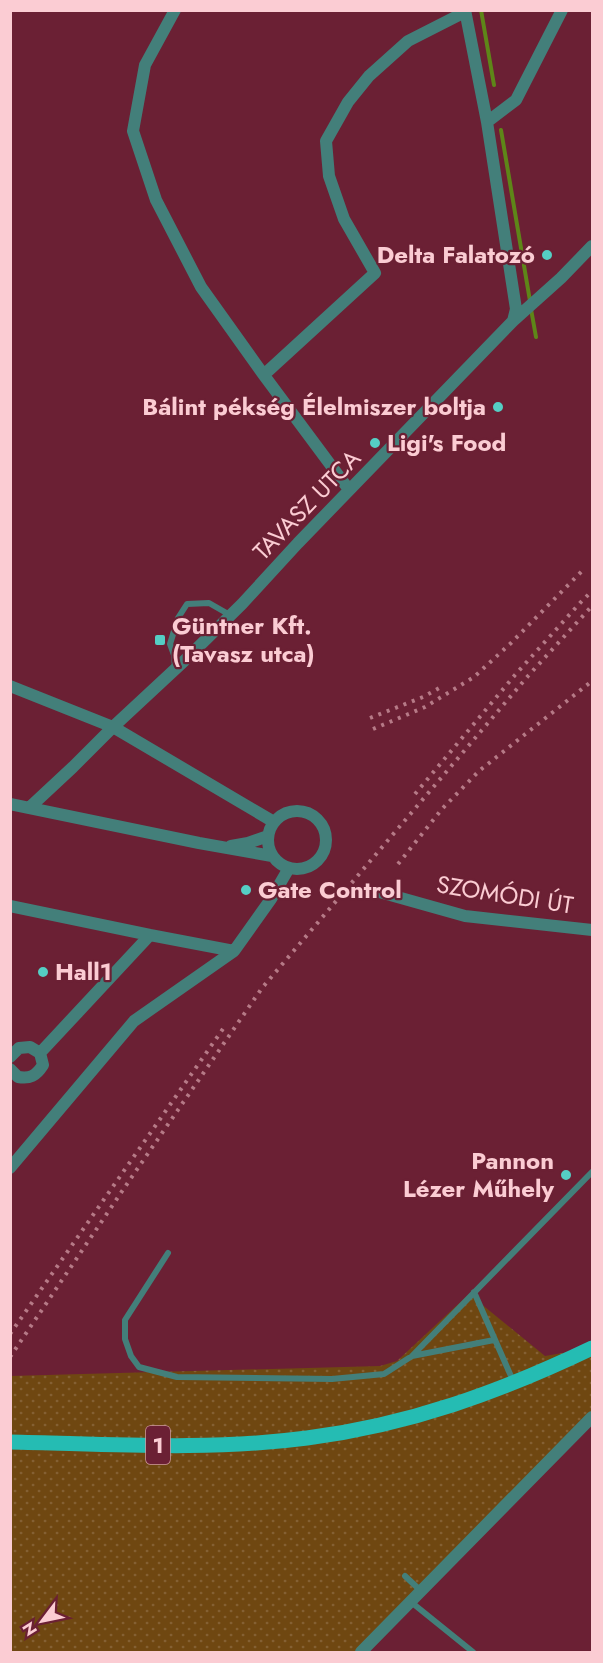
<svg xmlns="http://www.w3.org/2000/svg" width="603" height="1663" viewBox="0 0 603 1663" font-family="Jost,sans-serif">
<defs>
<pattern id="grass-dots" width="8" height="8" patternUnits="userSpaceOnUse" patternTransform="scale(1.5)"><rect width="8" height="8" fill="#6f4711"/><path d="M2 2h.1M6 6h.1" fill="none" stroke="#846033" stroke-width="1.8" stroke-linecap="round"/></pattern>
</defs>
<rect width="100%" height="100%" fill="#6b2034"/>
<path fill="url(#grass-dots)" d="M469,1294L545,1356L592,1348V1417L361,1652H11L10,1376L380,1366L397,1361Z"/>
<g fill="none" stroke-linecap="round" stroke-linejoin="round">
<path stroke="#5e8618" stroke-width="4" d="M481,10L494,85
M501,130L530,301
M531,309L536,337"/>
<path stroke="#437f7a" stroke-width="6" d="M175,668L174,655L170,644L178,618L187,604L209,603L230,615
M168,1253L125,1320V1339L131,1356L139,1367L177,1377L332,1379L384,1374L412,1356L592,1172
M474,1292L514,1383
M412,1356L494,1340
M405,1576L421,1591
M411,1602L473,1652"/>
<path stroke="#437f7a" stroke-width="12" d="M175,10L145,65L133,131L156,200L201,287L263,374L347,487H352
M465,10L487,122L516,309L513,321
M487,122L516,100L562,10
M263,374L268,371L375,273L344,219L329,176L326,141L348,102L369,76L408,41L465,12
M10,686L113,727L274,822
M10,804L199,843L272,856
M29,808L73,767L113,727L184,661L242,604L298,543L513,321L561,278L592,246
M268 840a29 29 0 1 1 58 0a29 29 0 1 1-58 0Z
M231,846L248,843L268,836
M376,891L465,916L592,930
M10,906L150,935
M234,951L271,899L289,868
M10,1057L19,1048L30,1047L40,1053L43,1065C36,1076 30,1079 18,1077L10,1069
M10,1168L134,1021L234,951L150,935L40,1053
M361,1652L592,1417"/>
<path stroke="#25bcb3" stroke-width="15" d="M10,1442C109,1444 208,1451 307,1438C409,1425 500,1392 592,1348"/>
<path stroke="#b67a87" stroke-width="4" stroke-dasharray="3 6" stroke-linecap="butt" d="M370,718L423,697L443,686
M373,729L425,707L474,677L511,643L582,571
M415,794L515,675L580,603L592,591
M398,864L442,809L479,771L592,681
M10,1334L225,1026
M10,1357L129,1181L262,988L528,676L592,606"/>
</g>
<g fill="#55cec4" stroke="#6b2034" stroke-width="2">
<circle cx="547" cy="255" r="6"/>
<circle cx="498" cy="407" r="6"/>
<circle cx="375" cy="443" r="6"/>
<rect x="154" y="634" width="12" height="12" rx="3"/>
<circle cx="246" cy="890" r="6"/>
<circle cx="43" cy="972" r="6"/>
<circle cx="566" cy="1175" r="6"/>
</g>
<g text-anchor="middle" stroke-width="4.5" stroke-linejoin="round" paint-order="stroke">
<rect fill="#6b2034" stroke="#d098a3" stroke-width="1.5" x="146" y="1426" width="24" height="38" rx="4.5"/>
<g font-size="22" font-weight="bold" fill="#fbccd3">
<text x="158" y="1453">1</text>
</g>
<g font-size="24" font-weight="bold" fill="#fbccd3" stroke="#6b2034" text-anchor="start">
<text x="535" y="263" text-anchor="end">Delta Falatozó</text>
<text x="486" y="415" text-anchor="end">Bálint pékség Élelmiszer boltja</text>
<text x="387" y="451">Ligi's Food</text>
<text x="172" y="634">Güntner Kft.<tspan x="172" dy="28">(Tavasz utca)</tspan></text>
<text x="258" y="898">Gate Control</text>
<text x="55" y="980">Hall1</text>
<text x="554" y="1169" text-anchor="end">Pannon<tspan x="554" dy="28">Lézer Műhely</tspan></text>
</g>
<g font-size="24" fill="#fbccd3" stroke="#6b2034">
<text transform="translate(307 505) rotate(-46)" y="8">TAVASZ UTCA</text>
<text transform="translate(505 895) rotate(9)" y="8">SZOMÓDI ÚT</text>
</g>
</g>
<rect width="603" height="1663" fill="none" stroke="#fbccd3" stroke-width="24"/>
<g transform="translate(42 1621) rotate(238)" stroke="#6b2034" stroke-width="4.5" paint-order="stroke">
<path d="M0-4.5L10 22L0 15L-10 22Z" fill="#fbccd3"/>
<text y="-9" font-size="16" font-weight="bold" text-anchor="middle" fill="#fbccd3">N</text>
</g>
</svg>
